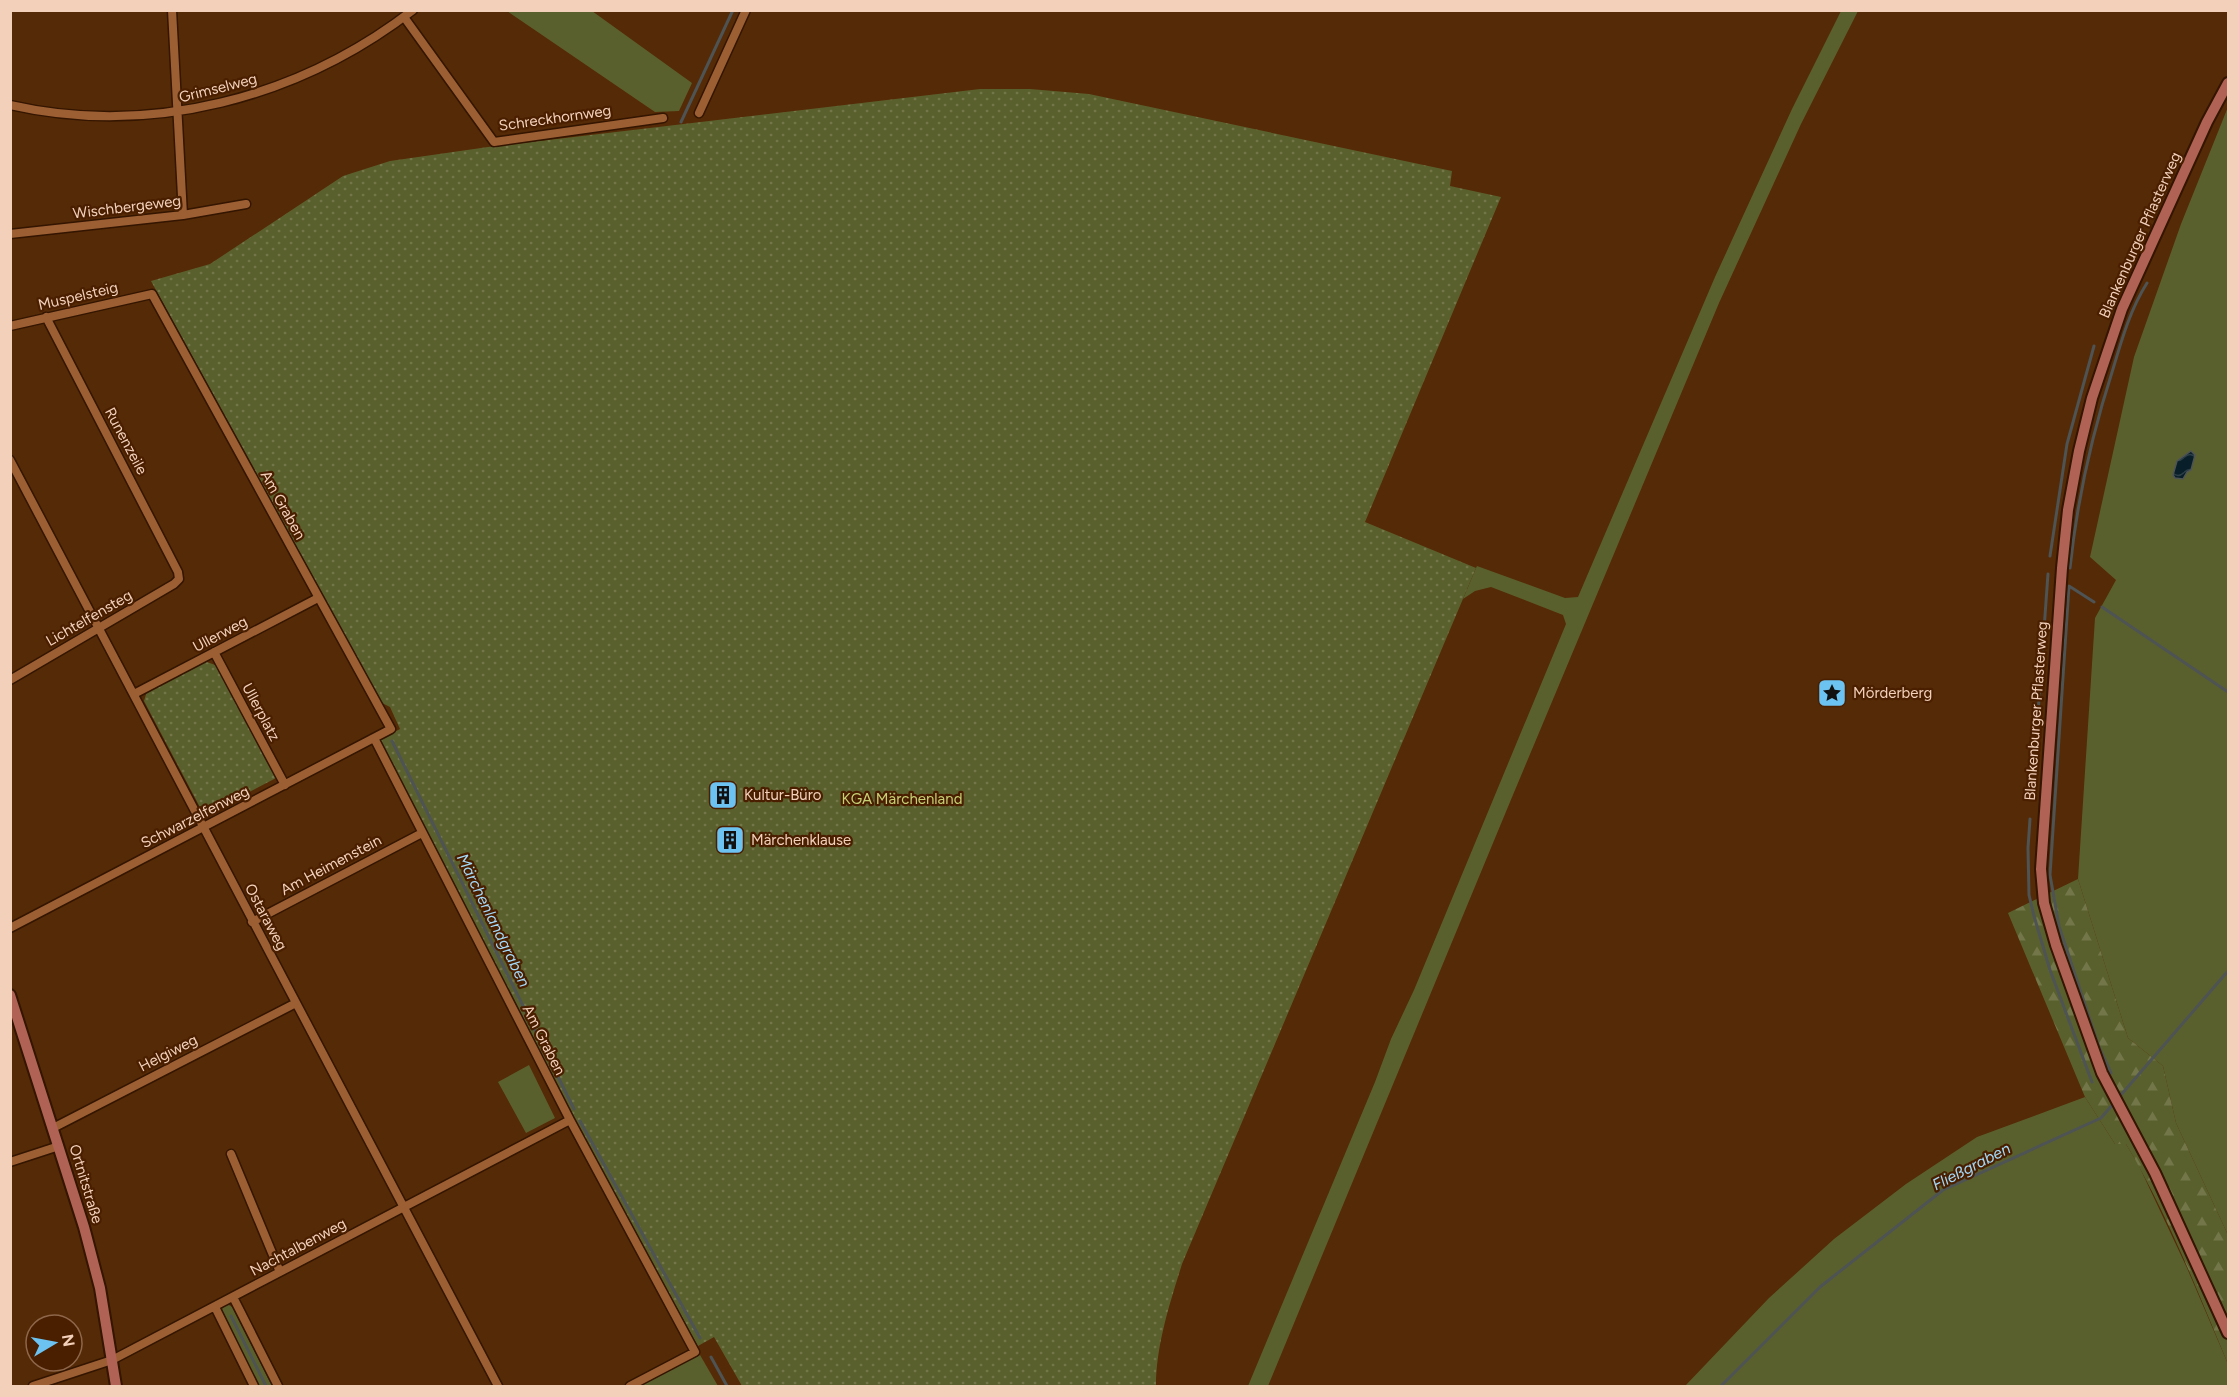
<svg xmlns="http://www.w3.org/2000/svg" width="2239" height="1397" viewBox="0 0 2239 1397" font-family="Figtree,sans-serif">
<defs>
<pattern id="forest-firs" width="22" height="20" patternUnits="userSpaceOnUse" patternTransform="scale(1.5)"><rect width="22" height="20" fill="#5a602d"/><path d="M5 1l3.5 6h-7zM16 11l3.5 6h-7z" fill="#727649"/></pattern>
<pattern id="park-dots" width="8" height="8" patternUnits="userSpaceOnUse" patternTransform="scale(1.5)"><rect width="8" height="8" fill="#5a602d"/><path d="M2 2h.1M6 6h.1" fill="none" stroke="#727649" stroke-width="1.8" stroke-linecap="round"/></pattern>
<pattern id="water-waves" width="16" height="10" patternUnits="userSpaceOnUse" patternTransform="scale(1.5)"><rect width="16" height="10" fill="#081e29"/><path d="M0 5q4-4 8 0t8 0" fill="none" stroke="#2c3e46"/></pattern>
</defs>
<rect width="100%" height="100%" fill="#552a06"/>
<path fill="#5a602d" d="M507,11H592L692,83L679,111L655,112Z
M1841,11H1858L1801,124L1719,303L1510,802L1268,1386H1248L1375,1082L1391,1039L1414,990L1566,624L1563,615L1491,587L1475,591L1463,599L1476,568L1477,566L1565,598L1578,597L1715,277L1792,109Z
M2228,107V1235L2176,1123L2163,1066L2128,1038L2078,879L2095,618L2116,580L2090,557L2134,357L2181,224Z
M529,1065L555,1118L526,1133L498,1082Z
M2085,1097L2115,1144H2126L2139,1166L2187,1268L2228,1364V1386H1685L1769,1298L1834,1239L1906,1184L1977,1137Z
M229,1305L232,1307L272,1386H257L221,1314L223,1306Z
M700,1355L718,1386H637Z"/>
<path fill="url(#forest-firs)" d="M2078,879L2128,1038L2163,1066L2176,1123L2228,1235V1364C2197,1290 2167,1213 2126,1144H2115L2085,1097L2008,913Z"/>
<path fill="url(#park-dots)" d="M980,89H1030L1089,94L1452,171L1450,186L1501,197L1365,522L1476,568L1182,1264C1170,1303 1156,1345 1156,1386H742L714,1337L698,1346L574,1121L379,740L400,729L390,707L382,703L151,281L210,264L343,176L390,161L488,147Z
M204,661L218,666L275,772L276,778L207,814L203,813L144,701L147,691Z"/>
<path fill="url(#water-waves)" stroke="#4e5354" stroke-width="1.5" d="M2191,451L2195,455L2191,470L2187,472L2183,479L2175,478L2173,475L2177,461Z"/>
<g fill="none" stroke-linecap="round" stroke-linejoin="round">
<path stroke="#4e5354" stroke-width="3" d="M681,122L733,10
M2050,556L2067,444L2094,346
M2070,568C2077,501 2092,434 2113,369C2122,339 2130,310 2147,283
M2094,602L2069,586L2050,875L2059,926L2099,1047L2111,1073
M2102,607L2228,692
M392,741L574,1109
M2032,796L2048,574
M2030,819L2028,848L2029,895L2034,916L2050,970L2092,1082
M580,1121L700,1338
M231,1316L266,1386
M711,1357L727,1386
M1721,1386L1820,1287L1943,1190L2101,1118L2228,971"/>
<g stroke="#331500" stroke-width="11">
<path id="street" d="M172,10L183,215
M404,17L494,142L663,118
M10,105C151,137 299,98 413,10
M699,113L746,10
M10,234L183,215L246,204
M10,326L152,294L391,729L10,928
M10,460L498,1386
M214,652L285,785
M10,680L174,584L179,579L178,572L46,317
M134,694L318,598
M374,738L570,1120L695,1352L630,1386
M252,922L422,833
M53,1128L296,1003
M231,1154L280,1272
M10,1162L59,1146
M233,1297L278,1386
M215,1307L254,1386
M33,1386L112,1360L570,1120"/>
</g>
<g stroke="#331500" stroke-width="14">
<path id="secondary" d="M2228,83L2207,122L2122,309L2092,398L2079,451L2068,510L2062,568L2041,869L2044,903L2056,945L2102,1073L2155,1173L2228,1333
M10,995L84,1227L100,1288L116,1386"/>
</g>
<use href="#street" stroke="#9c5f34" stroke-width="8"/>
<use href="#secondary" stroke="#b06254" stroke-width="10"/>
</g>
<defs>
<g id="sight-square" transform="scale(1.5)"><rect x="-9" y="-9" width="18" height="18" rx="4" fill="#6cc3f2" stroke="#4a1f00"/><path d="M0-6L1.8-2.2L6-1.7L2.9 1.2L3.7 5.4L0 3.3L-3.7 5.4L-2.9 1.2L-6-1.7L-1.8-2.2Z" fill="#111"/></g>
<g id="building-square" transform="scale(1.5)"><rect x="-9" y="-9" width="18" height="18" rx="4" fill="#6cc3f2" stroke="#4a1f00"/><path d="M-4-6H4V6H1V3H-1V6H-4ZM-2.5-4.3h1.7v1.8h-1.7ZM.8-4.3h1.7v1.8H.8ZM-2.5-1h1.7V.8h-1.7ZM.8-1h1.7V.8H.8Z" fill="#111"/></g>
</defs>
<g fill-rule="evenodd">
<use href="#sight-square" x="1832" y="693"/>
<use href="#building-square" x="723" y="795"/>
<use href="#building-square" x="730" y="840"/>
</g>
<g text-anchor="middle" stroke-width="4.5" stroke-linejoin="round" paint-order="stroke">
<g font-size="15" fill="#f3d0ba" stroke="#4a1f00">
<text transform="translate(218 88) rotate(-14)" y="5">Grimselweg</text>
<text transform="translate(555 118) rotate(-8)" y="5">Schreckhornweg</text>
<text transform="translate(127 207) rotate(-7)" y="5">Wischbergeweg</text>
<text transform="translate(2140 235) rotate(-66)" y="5">Blankenburger Pflasterweg</text>
<text transform="translate(78 296) rotate(-13)" y="5">Muspelsteig</text>
<text transform="translate(126 441) rotate(62)" y="5">Runenzeile</text>
<text transform="translate(283 505) rotate(61)" y="5">Am Graben</text>
<text transform="translate(89 618) rotate(-30)" y="5">Lichtelfensteg</text>
<text transform="translate(220 634) rotate(-28)" y="5">Ullerweg</text>
<text transform="translate(2036 711) rotate(-86)" y="5">Blankenburger Pflasterweg</text>
<text transform="translate(261 712) rotate(62)" y="5">Ullerplatz</text>
<text transform="translate(195 817) rotate(-27)" y="5">Schwarzelfenweg</text>
<text transform="translate(331 865) rotate(-28)" y="5">Am Heimenstein</text>
<text transform="translate(266 917) rotate(62)" y="5">Ostaraweg</text>
<text transform="translate(544 1040) rotate(63)" y="5">Am Graben</text>
<text transform="translate(168 1053) rotate(-27)" y="5">Helgiweg</text>
<text transform="translate(86 1184) rotate(73)" y="5">Ortnitstraße</text>
<text transform="translate(298 1247) rotate(-28)" y="5">Nachtalbenweg</text>
</g>
<g font-size="15" fill="#f3d0ba" stroke="#4a1f00" text-anchor="start">
<text x="1853" y="698">Mörderberg</text>
<text x="744" y="800">Kultur-Büro</text>
<text x="751" y="845">Märchenklause</text>
</g>
<g font-size="15" fill="#c6d074" stroke="#4a1f00">
<text x="902" y="804">KGA Märchenland</text>
</g>
<g font-size="16" font-style="italic" fill="#a4daf9" stroke="#4a1f00">
<text transform="translate(494 920) rotate(64)" y="6">Märchenlandgraben</text>
<text transform="translate(1971 1166) rotate(-27)" y="6">Fließgraben</text>
</g>
</g>
<rect width="2239" height="1397" fill="none" stroke="#f3d0ba" stroke-width="24"/>
<g transform="translate(54 1343) rotate(80)"><circle r="28" fill="#4a1f00" stroke="#8e664a" stroke-width="1.5"/>
<path d="M0-4.5L10 22L0 15L-10 22Z" fill="#6cc3f2"/>
<text y="-9" font-size="16" font-weight="bold" text-anchor="middle" fill="#f3d0ba">N</text>
</g>
</svg>
